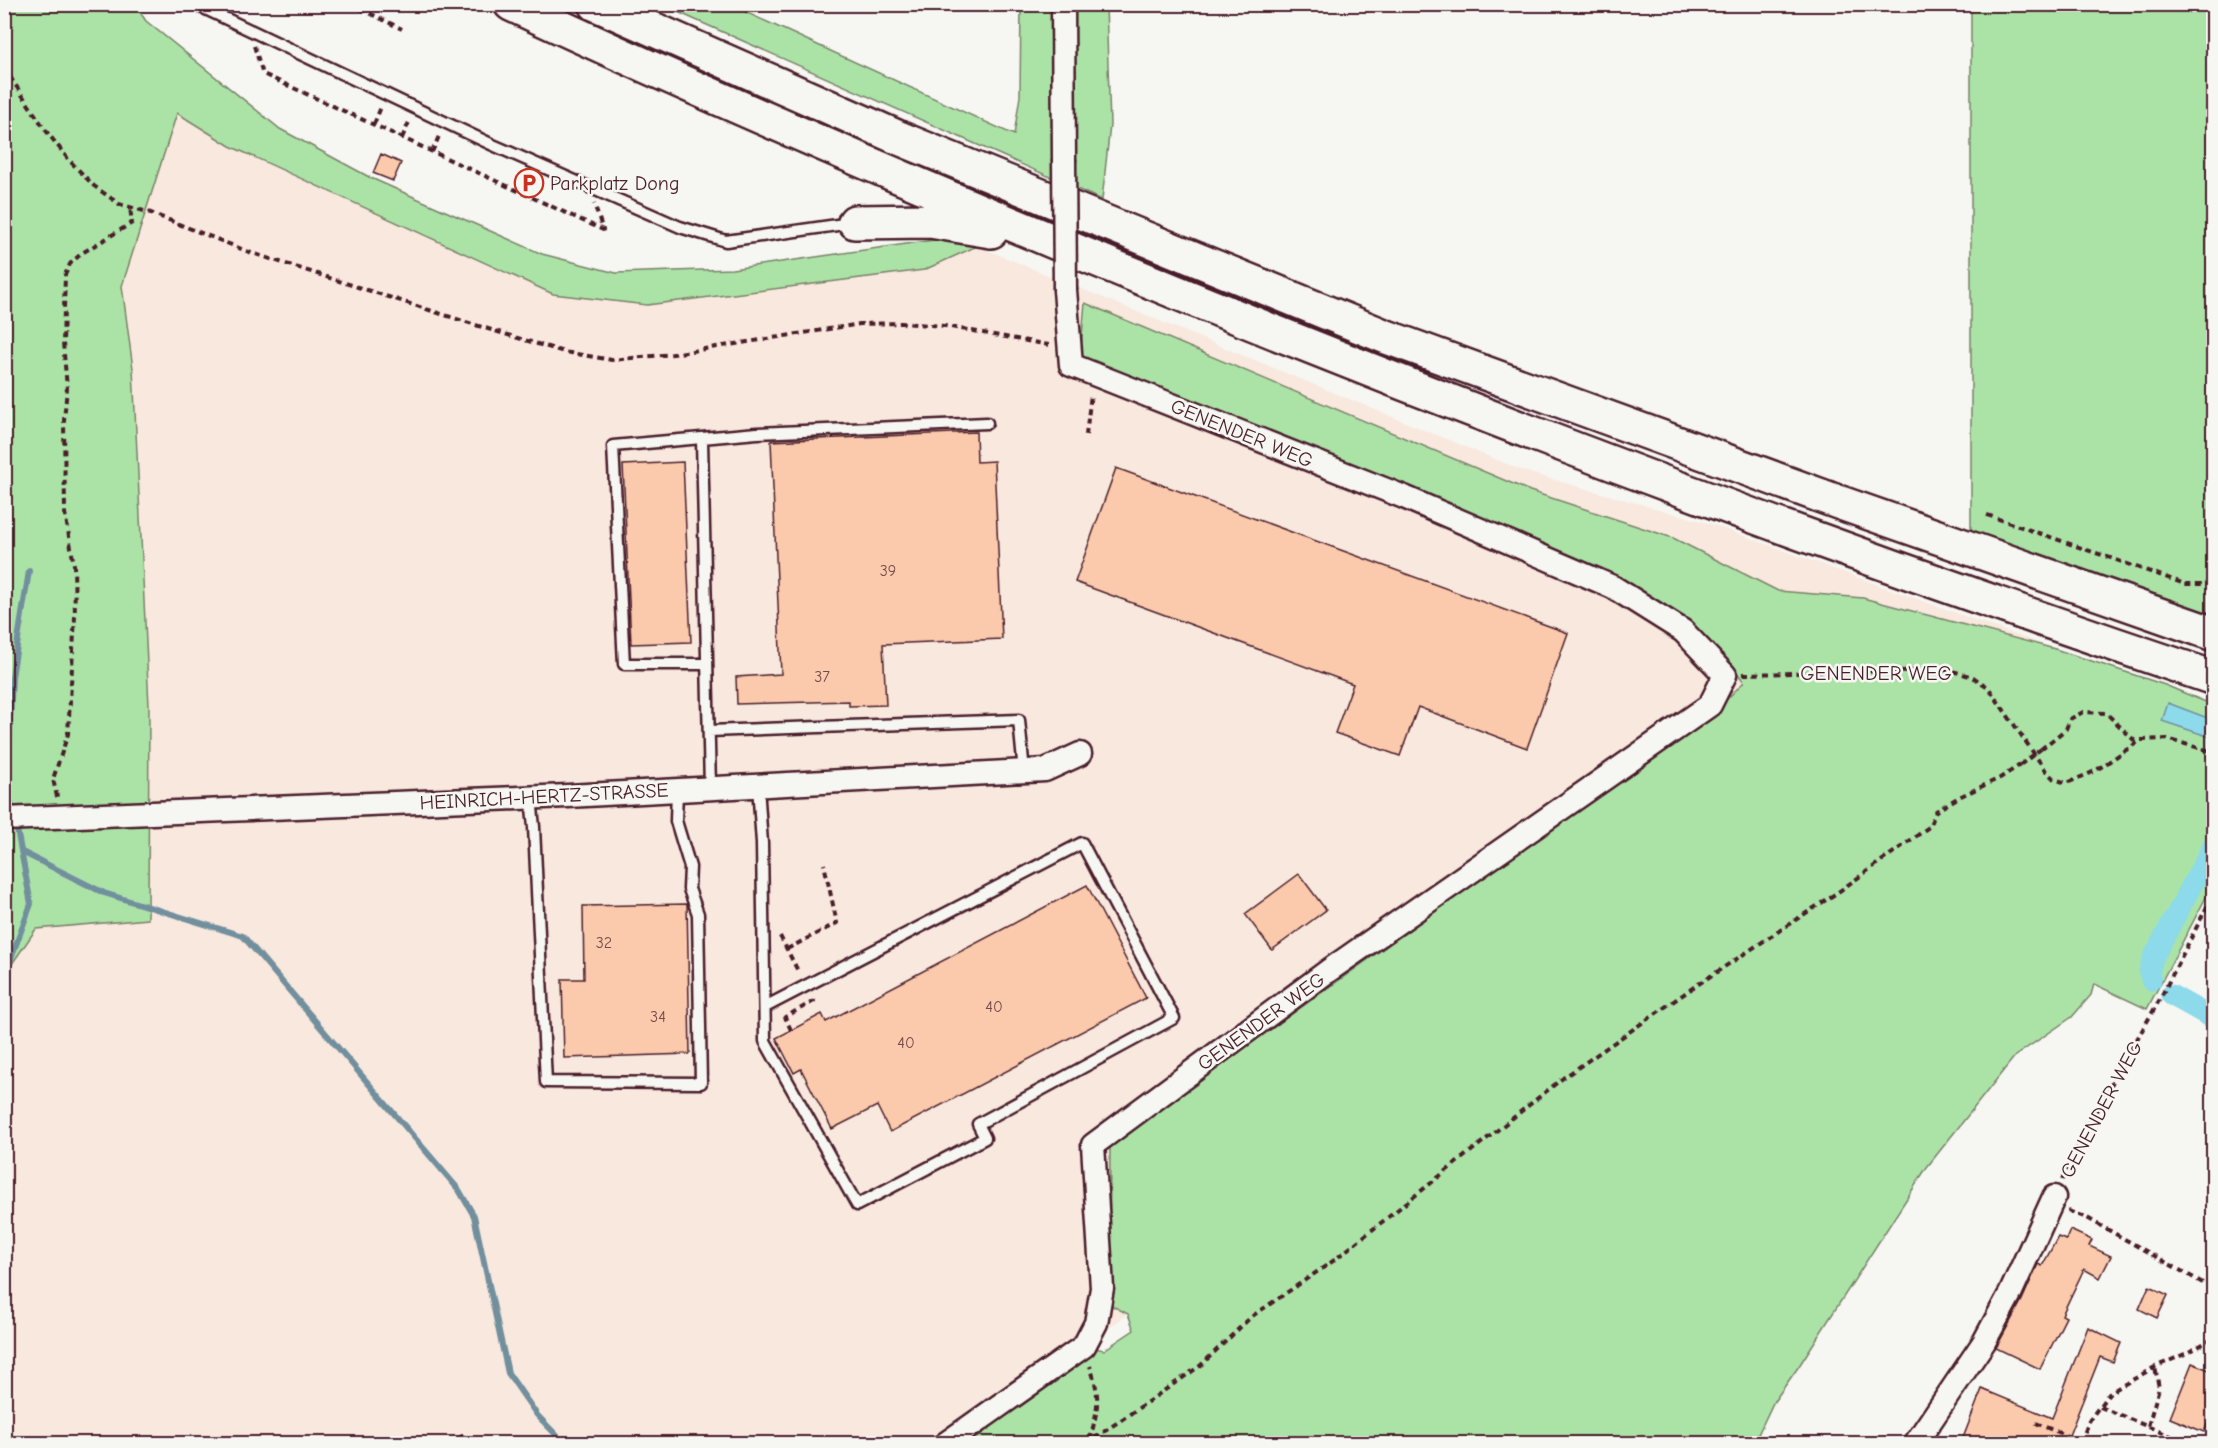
<svg xmlns="http://www.w3.org/2000/svg" width="2218" height="1448" viewBox="0 0 2218 1448" font-family="'Comic Neue',sans-serif">
<rect width="100%" height="100%" fill="#f6f6f2"/>
<filter id="ink" filterUnits="userSpaceOnUse"><feTurbulence type="fractalNoise" baseFrequency=".0167" numOctaves="2"/><feDisplacementMap in="SourceGraphic" scale="12" xChannelSelector="R" yChannelSelector="G"/><feConvolveMatrix kernelMatrix="1 2 1 2 8 2 1 2 1" color-interpolation-filters="sRGB"/></filter>
<g filter="url(#ink)">
<path fill="#f8e8dd" d="M177,113L230,146L553,294L647,305L924,270L977,246L1526,472L1708,523L2055,649L1778,839L1084,1346L945,1443L5,1444V974L36,929L148,919L149,706L133,369L122,286Z"/>
<path fill="#abe3a7" stroke="#7a8169" stroke-width="1.5" d="M5,5H135L146,21L280,129L371,178L542,254L616,273L732,269L955,237L977,246L924,270L647,305L553,294L230,146L177,113L122,286L133,369L149,706L148,919L36,929L5,974Z
M662,5H730L1014,135L1020,96L1021,5H1106L1110,125L1102,200Z
M1971,5H2213V618L1971,532Z
M1085,303L1530,491L1673,538L1778,591L1863,598L2055,649L2165,685L2213,705V884L2147,1009L2094,984L2091,995L2072,1017L2015,1056L1927,1167L1799,1366L1773,1403L1754,1443L945,1444L1084,1346L1104,1350L1134,1330L1128,1314L1109,1304L1110,1144L1714,712L1744,682L1728,660L1684,617L1613,576L1080,358Z"/>
<path fill="#8cdaea" stroke="#728f9e" stroke-width="1.5" d="M2168,703L2213,720V738L2162,721Z"/>
<g fill="none" stroke-linecap="round" stroke-linejoin="round">
<path stroke="#728f9e" stroke-width="6" d="M13,814L7,785L12,677L29,571
M22,852L104,893L243,936L459,1190L474,1216L508,1373L537,1415L565,1444
M4,977L31,904L16,824"/>
<path stroke="#8cdaea" stroke-width="21" d="M2151,980L2149,972L2153,958L2214,844
M2171,995L2214,1019"/>
</g>
<path fill="#fbc9ab" stroke="#4a1f2b" stroke-width="1.5" d="M381,154L401,163L393,181L373,173Z
M976,432L977,462L994,461L1002,639L883,644L886,705L849,706V701L737,704L736,677L781,674L771,441Z
M683,462L691,642L631,644L623,465Z
M1116,468L1568,633L1527,748L1418,707L1400,756L1335,733L1353,684L1075,582Z
M1299,874L1326,910L1272,950L1245,914Z
M1087,885L1146,998L890,1132L877,1106L832,1129L801,1069L794,1073L776,1038L822,1014L826,1022Z
M687,904L690,1054L564,1058L562,979H584L583,906Z
M2070,1230L2092,1240L2089,1246L2111,1256L2100,1278L2084,1269L2062,1315L2066,1317L2040,1369L1996,1348L2022,1300L2038,1264L2042,1266L2058,1237L2066,1240Z
M2149,1286L2168,1295L2157,1318L2139,1309Z
M2088,1327L2121,1343L2113,1362L2100,1357L2066,1443H1977L1963,1438L1982,1389L2052,1418Z
M2192,1363L2214,1372V1408L2204,1432L2170,1418Z"/>
<g fill="none" stroke-linecap="round" stroke-linejoin="round">
<g stroke="#4a1f2b" stroke-width="15">
<path id="service" d="M195,4L493,145L680,227L726,241L851,223
M702,440L710,788
M706,664H624L613,446L757,433L987,423
M709,731L1019,720L1024,772
M758,786L762,843L765,1041L857,1205L985,1138L978,1124L1174,1018L1082,843L765,1007
M531,798L534,827L546,1082L701,1083L698,914L689,889L690,867L676,821L677,790"/>
</g>
<g stroke="#4a1f2b" stroke-width="27">
<path id="minor" d="M1063,4L1064,159
M4,819L568,796L1045,770L1080,754
M945,1444L1084,1346L1096,1323L1102,1288L1093,1145L1328,971L1710,705L1725,675L1683,631L1613,587L1404,497L1071,365L1065,290
M1915,1444L1984,1342L2010,1294L2054,1197"/>
</g>
<g stroke="#4a1f2b" stroke-width="38">
<path id="motorway" d="M511,4C703,94 898,177 1093,258C1462,411 1836,551 2214,678
M596,4L899,138L1384,336L1838,502L2214,634
M855,222L930,221L991,231"/>
</g>
<path stroke="#4a1f2b" stroke-width="4" stroke-dasharray="6 4.5" stroke-linecap="butt" d="M351,4L402,29
M254,46L263,74L603,230L594,204
M4,68L47,132L69,160L94,186L119,204L151,213L249,252L485,328L564,352L612,360L673,354L860,324L901,323L945,326L1049,345
M374,124L381,107
M402,138L410,120
M432,152L440,134
M1086,435L1091,394
M1987,515L2185,584H2205L2214,577
M1743,674L1949,670L1973,677L1988,687L2046,771L2054,779L2067,783L2095,771L2141,740L2167,739L2214,752
M2041,749L2066,729L2070,719L2083,712L2106,713L2136,742
M57,797L53,779L68,734L75,617L74,565L65,513L64,420L67,388L63,343L65,275L70,264L82,253L132,223L130,207
M780,936L799,973
M787,949L837,923L824,864
M791,1030L785,1017L814,1001L812,998
M2062,1180L2092,1118L2160,999L2214,893
M2068,1211L2087,1218L2210,1287L2214,1291
M2100,1407L2171,1436L2176,1444
M2036,1423L2086,1444
M2148,1426L2159,1388L2155,1367
M1943,1439L1955,1444
M1090,1440C1098,1407 1101,1398 1090,1366
M2081,1442L2089,1421L2109,1393L2155,1367L2187,1353L2214,1338
M451,1444L462,1436L471,1444
M1086,1444L1200,1366L1251,1317L1333,1261L1563,1078L1694,987L1838,892L1929,827L1936,811L1959,797L2000,778L2020,765"/>
<use href="#service" stroke="#f6f6f2" stroke-width="10"/>
<use href="#minor" stroke="#f6f6f2" stroke-width="22"/>
<use href="#motorway" stroke="#f6f6f2" stroke-width="33"/>
<g stroke="#4a1f2b" stroke-width="27" stroke-linecap="butt">
<path id="minor-bridge" d="M1064,159L1065,290"/>
</g>
<path stroke="#4a1f2b" stroke-width="4" stroke-dasharray="6 4.5" stroke-linecap="butt" d="M2020,765L2041,749"/>
<use href="#minor-bridge" stroke="#f6f6f2" stroke-width="22"/>
</g>
</g>
<defs>
<g id="parking-ring" transform="scale(1.5)"><circle r="9.5" fill="#f6f6f2" stroke="#c8321e" stroke-width="1.5"/><path d="M-3.5-5.5H1a3.5 3.5 0 0 1 0 7H-1V5.5H-3.5ZM-1-3.4V-.6H.8a1.4 1.4 0 0 0 0-2.8Z" fill="#c8321e"/></g>
</defs>
<g fill-rule="evenodd">
<use href="#parking-ring" x="529" y="183"/>
</g>
<g text-anchor="middle" stroke-width="5" stroke-linejoin="round" paint-order="stroke">
<g font-size="16" fill="#764a4b">
<text x="888" y="576">39</text>
<text x="822" y="682">37</text>
<text x="604" y="948">32</text>
<text x="994" y="1012">40</text>
<text x="658" y="1022">34</text>
<text x="906" y="1048">40</text>
</g>
<g font-size="20" fill="#4a1f2b" stroke="#f6f6f2" text-anchor="start">
<text x="550" y="190">Parkplatz Dong</text>
</g>
<g font-size="20" fill="#4a1f2b" stroke="#f6f6f2">
<text transform="translate(1242 433) rotate(22)" y="7">GENENDER WEG</text>
<text x="1876" y="680">GENENDER WEG</text>
<text transform="translate(544 796) rotate(-3)" y="7">HEINRICH-HERTZ-STRASSE</text>
<text transform="translate(1261 1021) rotate(-36)" y="7">GENENDER WEG</text>
<text transform="translate(2101 1109) rotate(-62)" y="7">GENENDER WEG</text>
</g>
</g>
<rect width="2218" height="1448" fill="none" stroke="#f6f6f2" stroke-width="24"/>
<rect x="12" y="12" width="2194" height="1424" fill="none" stroke="#4a1f2b" stroke-width="2" filter="url(#ink)"/>
</svg>
